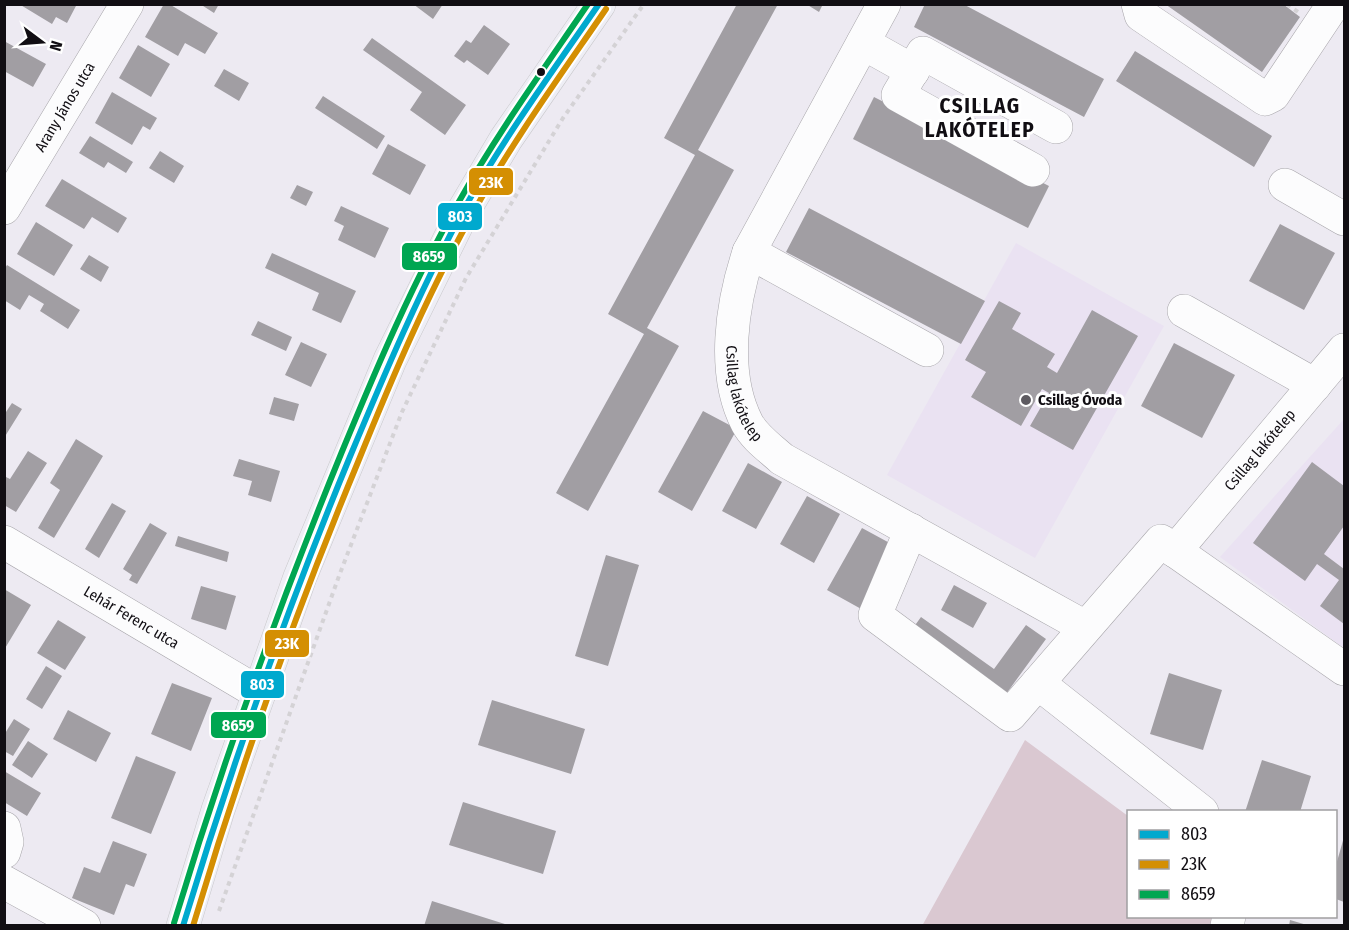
<svg xmlns="http://www.w3.org/2000/svg" width="1349" height="930" viewBox="0 0 1349 930" font-family="'Fira Sans Condensed',sans-serif">
<rect width="100%" height="100%" fill="#edeaf2"/>
<path fill="#eae2f2" d="M1016,243L1164,326L1035,558L887,475Z
M1344,419V648L1220,557Z"/>
<path fill="#dac8d1" d="M1025,740L1128,816V916L1225,917L1227,926H922Z"/>
<path fill="#a19ea3" d="M19,4H77L67,23L56,17L52,24Z
M164,4H169L218,33L205,54L185,43L178,56L145,37Z
M200,4H219L214,13Z
M413,4H443L433,19Z
M737,4H778L698,150L734,170L647,328L679,346L588,511L556,493L644,334L608,314L695,155L664,138Z
M806,4H823L819,12Z
M925,4H963L1104,79L1084,117L914,27Z
M1165,4H1283L1300,17L1262,72Z
M484,25L510,44L488,75L467,60L464,63L454,56L466,40L471,43Z
M372,38L466,105L445,135L410,110L422,92L363,50Z
M4,41L46,64L33,87L4,71Z
M138,45L170,64L151,97L119,78Z
M1135,51L1272,136L1254,167L1116,81Z
M224,69L249,83L239,101L214,86Z
M112,92L157,118L150,130L143,126L132,145L95,123Z
M323,96L385,136L377,149L315,108Z
M874,97L1049,186L1028,228L853,139Z
M90,136L133,162L126,173L108,162L104,168L79,153Z
M388,144L426,165L410,195L372,174Z
M160,151L184,166L174,183L149,168Z
M62,179L127,218L118,233L92,217L84,229L45,206Z
M297,185L313,192L306,206L290,198Z
M341,206L389,228L375,258L338,240L344,226L334,221Z
M809,208L985,301L961,344L786,252Z
M36,222L73,245L54,276L17,254Z
M1280,224L1335,253L1304,310L1249,281Z
M272,253L356,291L341,323L312,310L319,293L265,268Z
M89,255L109,267L101,282L80,269Z
M7,265L80,310L68,329L40,311L44,304L29,295L20,310L4,300V270Z
M999,301L1021,313L1012,329L1055,354L1047,367L1057,373L1092,310L1138,336L1073,450L1030,426L1049,393L1042,389L1021,426L971,397L986,372L965,360Z
M258,321L292,337L286,351L251,335Z
M301,342L327,354L311,387L285,375Z
M1174,343L1235,375L1202,438L1141,406Z
M274,397L299,404L294,421L269,414Z
M12,403L22,409L4,438V415Z
M703,411L737,429L692,511L658,492Z
M76,439L103,456L54,538L38,528L60,490L50,483Z
M28,451L47,463L16,512L4,505V476L10,479Z
M239,459L280,471L271,502L248,495L252,481L233,476Z
M1312,462L1344,486V526L1324,554L1344,569V624L1320,606L1339,580L1317,564L1305,581L1253,543Z
M748,463L782,482L756,529L722,511Z
M807,496L840,514L814,563L780,544Z
M112,503L126,511L99,558L85,549Z
M150,523L167,533L137,584L129,580L132,575L123,569Z
M862,528L897,547L863,610L827,590Z
M178,536L229,552L227,562L175,546Z
M606,555L639,565L608,666L575,656Z
M954,585L987,603L973,628L941,610Z
M201,586L236,596L226,630L191,619Z
M4,589L31,605L4,650Z
M921,617L994,669L1026,625L1046,639L1001,701L908,635Z
M58,620L86,637L65,670L37,653Z
M46,666L62,676L42,709L26,699Z
M1169,673L1222,690L1203,750L1150,734Z
M172,683L212,698L191,751L151,734Z
M492,700L585,729L571,774L478,745Z
M68,710L111,733L96,762L53,739Z
M14,719L30,729L13,756L4,751V735Z
M28,741L48,754L32,778L12,765Z
M136,756L176,772L151,834L111,818Z
M1262,760L1311,776L1300,812H1245Z
M4,771L41,793L27,816L4,802Z
M463,802L556,831L543,874L449,845Z
M1344,837V902L1336,899V865Z
M113,841L147,854L134,887L126,884L114,915L72,898L84,867L100,873Z
M432,901L508,925V926H424Z
M1290,920L1307,925V926H1289Z"/>
<g fill="none" stroke-linecap="round" stroke-linejoin="round">
<g stroke="#a7a5aa" stroke-width="34">
<g id="minor">
<path id="s1" d="M884,4L749,252C732,303 721,373 747,423C755,438 770,448 782,459L1085,627"/>
<path d="M1138,4L1141,15L1265,99L1273,95L1331,8"/>
<path d="M863,43L913,71"/>
<path d="M1033,170L898,95L923,53L1056,127"/>
<path d="M1285,185L1344,219"/>
<path id="s2" d="M4,208L127,4"/>
<path d="M749,252L927,350"/>
<path d="M1184,311L1315,385"/>
<path d="M911,530L875,615L1010,715L1161,541L1344,669"/>
<path id="s3" d="M4,542L259,693"/>
<path id="s4" d="M1175,551L1344,350"/>
<path d="M1038,683L1202,812"/>
<path d="M4,828L7,842L4,852"/>
<path d="M4,882L84,926"/>
<path d="M1227,926L1229,916"/>
</g>
</g>
<g stroke="#c9c8cb" stroke-width="34">
<path id="major" d="M183,926L218,810L300,577L390,360L464,210L506,139L599,4"/>
</g>
<path stroke="#d4d2d5" stroke-width="4" stroke-dasharray="4.5 4.5" stroke-linecap="butt" d="M1287,4L1298,12
M219,911L339,576L402,412L466,278L563,118L644,4"/>
<use href="#minor" stroke="#fcfcfd" stroke-width="33"/>
<use href="#major" stroke="#eeeef5" stroke-width="33"/>
<g stroke="#fff" stroke-width="10">
<path id="bus-1" d="M183,926C231,767 286,612 349,459C384,375 420,290 464,209C504,138 552,72 599,4"/>
</g>
<g stroke="#fff" stroke-width="10">
<path id="bus-2" d="M193,926C240,768 295,614 358,462C392,378 428,293 473,213C512,142 560,76 606,9"/>
</g>
<g stroke="#fff" stroke-width="10">
<path id="bus-3" d="M174,923C222,764 278,608 341,454C376,369 412,284 457,205C496,135 543,70 588,4"/>
</g>
<use href="#bus-1" stroke="#00a9ce" stroke-width="6"/>
<use href="#bus-2" stroke="#d48f03" stroke-width="6"/>
<use href="#bus-3" stroke="#00a651" stroke-width="6"/>
</g>
<circle fill="#110e13" stroke="#fff" stroke-width="2" cx="541" cy="72" r="5"/>
<circle fill="#5e5b61" stroke="#fff" stroke-width="2" cx="1026" cy="400" r="6"/>
<g text-anchor="middle" stroke-width="6" stroke-linejoin="round" paint-order="stroke">
<g font-size="15" fill="#110e13" stroke="#fff">
<text dy="5" stroke="none"><textPath href="#s2" startOffset="118">Arany János utca</textPath></text>
<text dy="5" stroke="none"><textPath href="#s1" startOffset="428">Csillag lakótelep</textPath></text>
<text dy="5" stroke="none"><textPath href="#s4" startOffset="132">Csillag lakótelep</textPath></text>
<text dy="5" stroke="none"><textPath href="#s3" startOffset="148">Lehár Ferenc utca</textPath></text>
</g>
<g font-size="15" font-weight="bold" fill="#110e13" stroke="#fff" text-anchor="start">
<text x="1038" y="405">Csillag Óvoda</text>
</g>
<g font-size="21" font-weight="bold" letter-spacing="1.5" fill="#110e13" stroke="#fff">
<text x="980" y="113">CSILLAG<tspan x="980" dy="24">LAKÓTELEP</tspan></text>
</g>
</g>
<g stroke="#fff" stroke-width="2">
<rect x="468" y="167" width="46" height="29" rx="6" fill="#d48f03"/>
<rect x="437" y="202" width="46" height="29" rx="6" fill="#00a9ce"/>
<rect x="401" y="242" width="57" height="29" rx="6" fill="#00a651"/>
<rect x="264" y="629" width="46" height="29" rx="6" fill="#d48f03"/>
<rect x="240" y="670" width="45" height="29" rx="6" fill="#00a9ce"/>
<rect x="210" y="711" width="57" height="28" rx="6" fill="#00a651"/>
</g>
<g font-size="16" text-anchor="middle" font-weight="bold" fill="#fff">
<text x="491" y="188">23K</text>
<text x="460" y="222">803</text>
<text x="429" y="262">8659</text>
<text x="287" y="649">23K</text>
<text x="262" y="690">803</text>
<text x="238" y="731">8659</text>
</g>
<rect width="1349" height="930" fill="none" stroke="#110e13" stroke-width="12"/>
<rect x="1127" y="810" width="210" height="108" fill="#ffffff" stroke="#a09fa1" stroke-width="1.5"/>
<rect x="1139" y="830" width="30" height="9" fill="#00a9ce" stroke="#a09fa1" stroke-width="1.5"/>
<text x="1181" y="840" font-size="18" fill="#110e13">803</text>
<rect x="1139" y="860" width="30" height="9" fill="#d48f03" stroke="#a09fa1" stroke-width="1.5"/>
<text x="1181" y="870" font-size="18" fill="#110e13">23K</text>
<rect x="1139" y="890" width="30" height="9" fill="#00a651" stroke="#a09fa1" stroke-width="1.5"/>
<text x="1181" y="900" font-size="18" fill="#110e13">8659</text>
<g transform="translate(42 42) rotate(106)" stroke="#ffffff" stroke-width="4.5" paint-order="stroke">
<path d="M0-4.5L10 22L0 15L-10 22Z" fill="#110e13"/>
<text y="-9" font-size="16" font-weight="bold" text-anchor="middle" fill="#110e13">N</text>
</g>
</svg>
